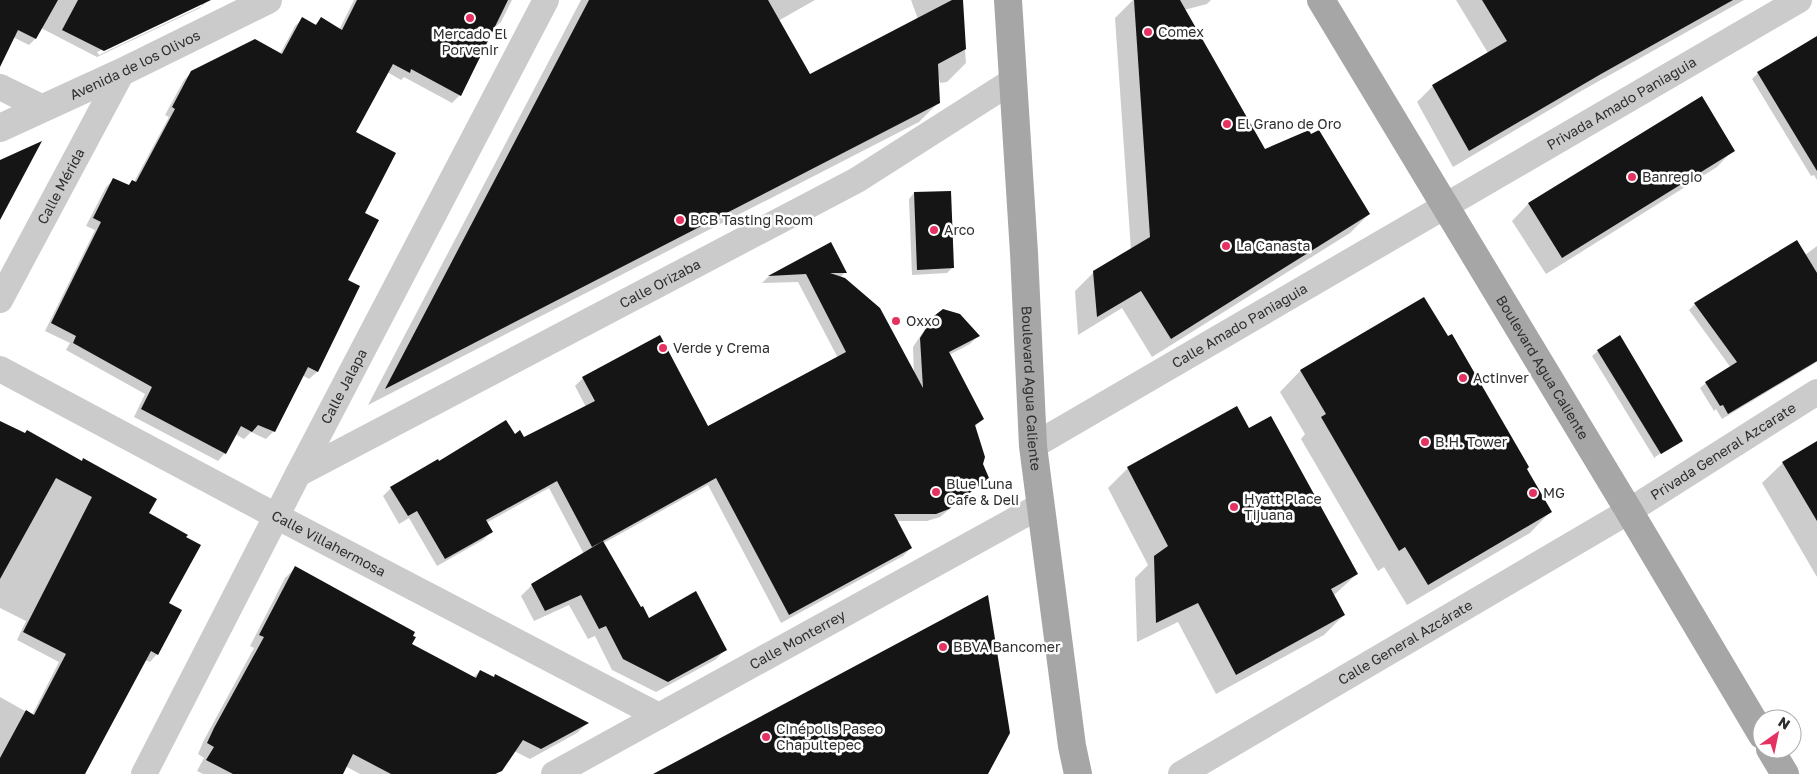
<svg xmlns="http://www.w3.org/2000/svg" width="1817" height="774" viewBox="0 0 1817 774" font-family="'Golos Text',sans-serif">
<rect width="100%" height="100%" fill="#fff"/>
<path fill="#0003" fill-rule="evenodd" d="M0,0H207V1L200,8L97,57L41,28L35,39L29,45L13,37L0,60ZM202,3V6L99,55L97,52Z
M354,0H512L501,22L493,29L460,95L452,103L404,77L401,80L387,72L354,133L363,213L346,280L358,287L317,372L309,379L302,375L274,431L266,439L251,432L244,439L235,434L225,453L218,461L134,417L145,394L66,350L70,343L45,331L95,230L86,226L106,187L114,179L128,186L132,181L134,182L169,117L165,115L184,80L192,72L280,54L295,26L302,19L315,25L321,19L339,30Z
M581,0H815L778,21L809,76L918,19L911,0H961L966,63L947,82L940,83L938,75V103L919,122L368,405Z
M1133,0H1211L1207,4L1184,10L1264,150L1369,214L1350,233L1152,357L1122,308L1078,335L1075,291L1094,272L1131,250L1115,18Z
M1456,0H1744L1583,90L1453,167L1417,102L1433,86L1488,53Z
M1817,38V180L1814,175L1811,176L1752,79L1758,73Z
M1701,97L1733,150L1717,167L1546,274L1512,221L1528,204Z
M914,193L953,267L947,273L912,275L909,199Z
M830,244L845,272L840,278L914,375L913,347L927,326L935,317L978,336L970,344L949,355L983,419L974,427L982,465L987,478L940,517L927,521H897L911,548L903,556L781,623L708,485L602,544L648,619L726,649L715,660L656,692L612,670L595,636L588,639L569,605L534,621L521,596L532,585L584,554L549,488L486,523L491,532L483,540L437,566L409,518L399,524L383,496L391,488L439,463L514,436L524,439L586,407L575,386L583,378L707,428L838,358L798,282L762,283L768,277Z
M1817,246V362L1722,419L1716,409L1714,411L1700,388L1706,383L1731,368L1689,310L1695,304L1805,255Z
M1423,298L1550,512L1530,533L1407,605L1384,567L1378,571L1301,439L1305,434L1280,392L1300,371Z
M1598,351L1682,440L1677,445V443L1655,457V459L1592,356Z
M0,429L148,514L168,603L157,654L150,662L145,660L83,774H0V697L32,715L59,662L17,640L26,621L0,608Z
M1817,442V577L1762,483L1783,463Z
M1128,468L1357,574L1333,596L1344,615L1324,635L1216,694L1178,622L1137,642L1135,578L1148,565L1108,488Z
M295,568L410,645L473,678L480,671L587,723L577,733L530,759L514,751L497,774H360L345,766L342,774H203L197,771L204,758L198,754L204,740L254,648L250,646L285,578Z"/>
<path fill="#151515" d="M0,0H58L36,39L18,30L0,67Z
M78,0H211L104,51L62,30Z
M357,0H508L461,96L411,69L410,73L393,64L356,132L396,153L365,213L379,220L348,280L360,286L318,372L308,367L275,432L258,425L252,432L241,426L226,454L141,409L152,387L73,343L76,336L51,323L101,222L93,218L113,178L129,185L132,180L136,182L175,109L172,107L191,71L255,39L282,54L302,17L316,25L321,17L342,30Z
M589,0H768L810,74L952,0H963L966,49L938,64L940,103L385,389Z
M1134,0H1180L1265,149L1309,130L1311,134L1319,130L1370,214L1171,339L1141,291L1097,317L1093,271L1150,237Z
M1482,0H1733L1601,74L1469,151L1432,85L1507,41Z
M1817,36V171L1757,72Z
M1702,96L1735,151L1562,258L1528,203Z
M42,141L0,220V160Z
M951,191L954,268L917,270L914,192Z
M1797,240L1817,273V361L1728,414L1723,405L1720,406L1705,382L1737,362L1694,303Z
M831,242L847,273H830L845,278L880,308L923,388L920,338L934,316L943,309L960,314L980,336L949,352L984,419L975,425L985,457L983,464L989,478L949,509L936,514H894L912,548L789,615L716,478L592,547L557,481L486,520L493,532L445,559L417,511L408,516L390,487L438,459L439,461L506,420L515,434L520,430L524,437L595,401L582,377L660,335L708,426L846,352L806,274L768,276Z
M1424,297L1448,336L1452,334L1529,467L1527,469L1552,512L1428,585L1405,547L1399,551L1321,417L1326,414L1300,370Z
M1620,335L1683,441L1661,454L1597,350Z
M1237,406L1249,428L1271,416L1358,574L1331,589L1345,615L1236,675L1198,603L1156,623L1154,556L1168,546L1127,467Z
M0,421L25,433L27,430L82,461L83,458L157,499L149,513L188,535L186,537L201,545L169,603L182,610L158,655L151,651L85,774H0V758L26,710L34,715L66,654L23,632L92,497L56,478L0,579Z
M1817,441V521L1782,462Z
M603,541L641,607L643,606L649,618L696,591L727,650L668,682L623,659L606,626L599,629L581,595L545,611L531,584Z
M295,566L415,632L413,636L416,637L412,644L476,678L480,670L494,677L495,674L589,723L541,749L523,740L502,771L495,774H391L353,754L343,774H233L206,760L214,747L207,743L214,728L264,637L259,635Z
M988,595L1010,733L988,774H653Z"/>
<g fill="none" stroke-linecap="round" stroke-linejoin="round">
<g stroke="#cbcbcb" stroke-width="26">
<path d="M0,87L43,108"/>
<path id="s1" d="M0,300L122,72"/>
<path id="s2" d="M0,369L276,516L659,716"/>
<path id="s3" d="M1033,446L1799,0"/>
<path id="s4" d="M298,474L857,180L1014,80"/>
<path id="s5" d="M144,774L298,474L546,0"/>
<path id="s6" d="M554,774L1040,506"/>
<path id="s7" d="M1181,774L1629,511L1817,392"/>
</g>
<path stroke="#cbcbcb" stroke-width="28" id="s8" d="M0,128L122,72L268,0"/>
<g stroke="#a6a6a6" stroke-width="28">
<path id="s9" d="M1008,0L1024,253L1033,446L1072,746L1078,774"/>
<path id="s10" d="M1321,0L1629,511L1762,735"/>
<path d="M1770,749L1785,774"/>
</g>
</g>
<g fill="#e43261" stroke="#fff" stroke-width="2">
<circle cx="470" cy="18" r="5"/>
<circle cx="1148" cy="32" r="5"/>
<circle cx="1227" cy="124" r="5"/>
<circle cx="1632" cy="177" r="5"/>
<circle cx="680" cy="220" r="5"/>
<circle cx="934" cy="230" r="5"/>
<circle cx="1226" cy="246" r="5"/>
<circle cx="896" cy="321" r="5"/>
<circle cx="663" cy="348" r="5"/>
<circle cx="1463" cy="378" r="5"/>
<circle cx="1425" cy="442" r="5"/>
<circle cx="936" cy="492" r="5"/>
<circle cx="1533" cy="493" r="5"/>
<circle cx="1234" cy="507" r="5"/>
<circle cx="943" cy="647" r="5"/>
<circle cx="766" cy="737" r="5"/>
</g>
<g text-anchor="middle" stroke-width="5" stroke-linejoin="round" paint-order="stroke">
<g font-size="14" fill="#2e2e2e" stroke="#fff" text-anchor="start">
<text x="1158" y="37">Comex</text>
<text x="470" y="39" text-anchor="middle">Mercado El<tspan x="470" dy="16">Porvenir</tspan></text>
<text x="1237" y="129">El Grano de Oro</text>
<text x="1642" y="182">Banregio</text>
<text x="690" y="225">BCB Tasting Room</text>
<text x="944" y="235">Arco</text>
<text x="1236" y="251">La Canasta</text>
<text x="906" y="326">Oxxo</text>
<text x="673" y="353">Verde y Crema</text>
<text x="1473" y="383">Actinver</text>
<text x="1435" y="447">B.H. Tower</text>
<text x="946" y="489">Blue Luna<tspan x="946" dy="16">Cafe &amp; Deli</tspan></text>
<text x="1543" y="498">MG</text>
<text x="1244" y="504">Hyatt Place<tspan x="1244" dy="16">Tijuana</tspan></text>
<text x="953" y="652">BBVA Bancomer</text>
<text x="776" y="734">Cinépolis Paseo<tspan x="776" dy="16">Chapultepec</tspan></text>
</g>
<g font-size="14" fill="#2e2e2e" stroke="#fff">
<text dy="5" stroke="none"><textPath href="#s8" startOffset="149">Avenida de los Olivos</textPath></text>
<text dy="5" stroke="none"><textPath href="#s3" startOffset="681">Privada Amado Paniaguia</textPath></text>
<text dy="5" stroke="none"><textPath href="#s1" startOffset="129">Calle Mérida</textPath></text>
<text dy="5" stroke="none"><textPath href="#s4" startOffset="409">Calle Orizaba</textPath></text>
<text dy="5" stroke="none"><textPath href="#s3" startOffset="239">Calle Amado Paniaguia</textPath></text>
<text dy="5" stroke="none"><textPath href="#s10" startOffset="429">Boulevard Agua Caliente</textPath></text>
<text dy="5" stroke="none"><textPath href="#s5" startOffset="436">Calle Jalapa</textPath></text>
<text dy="5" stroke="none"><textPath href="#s9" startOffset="389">Boulevard Agua Caliente</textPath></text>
<text dy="5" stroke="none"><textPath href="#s7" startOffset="631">Privada General Azcarate</textPath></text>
<text dy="5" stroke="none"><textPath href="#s2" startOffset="372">Calle Villahermosa</textPath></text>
<text dy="5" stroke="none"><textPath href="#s6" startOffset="278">Calle Monterrey</textPath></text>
<text dy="5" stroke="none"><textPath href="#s7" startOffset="260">Calle General Azcárate</textPath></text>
</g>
</g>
<g transform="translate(1777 734) rotate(33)"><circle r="24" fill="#ffffff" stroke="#ababab"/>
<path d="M0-4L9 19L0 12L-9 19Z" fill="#e43261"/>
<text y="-8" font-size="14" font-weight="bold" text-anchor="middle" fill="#2e2e2e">N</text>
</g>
</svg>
